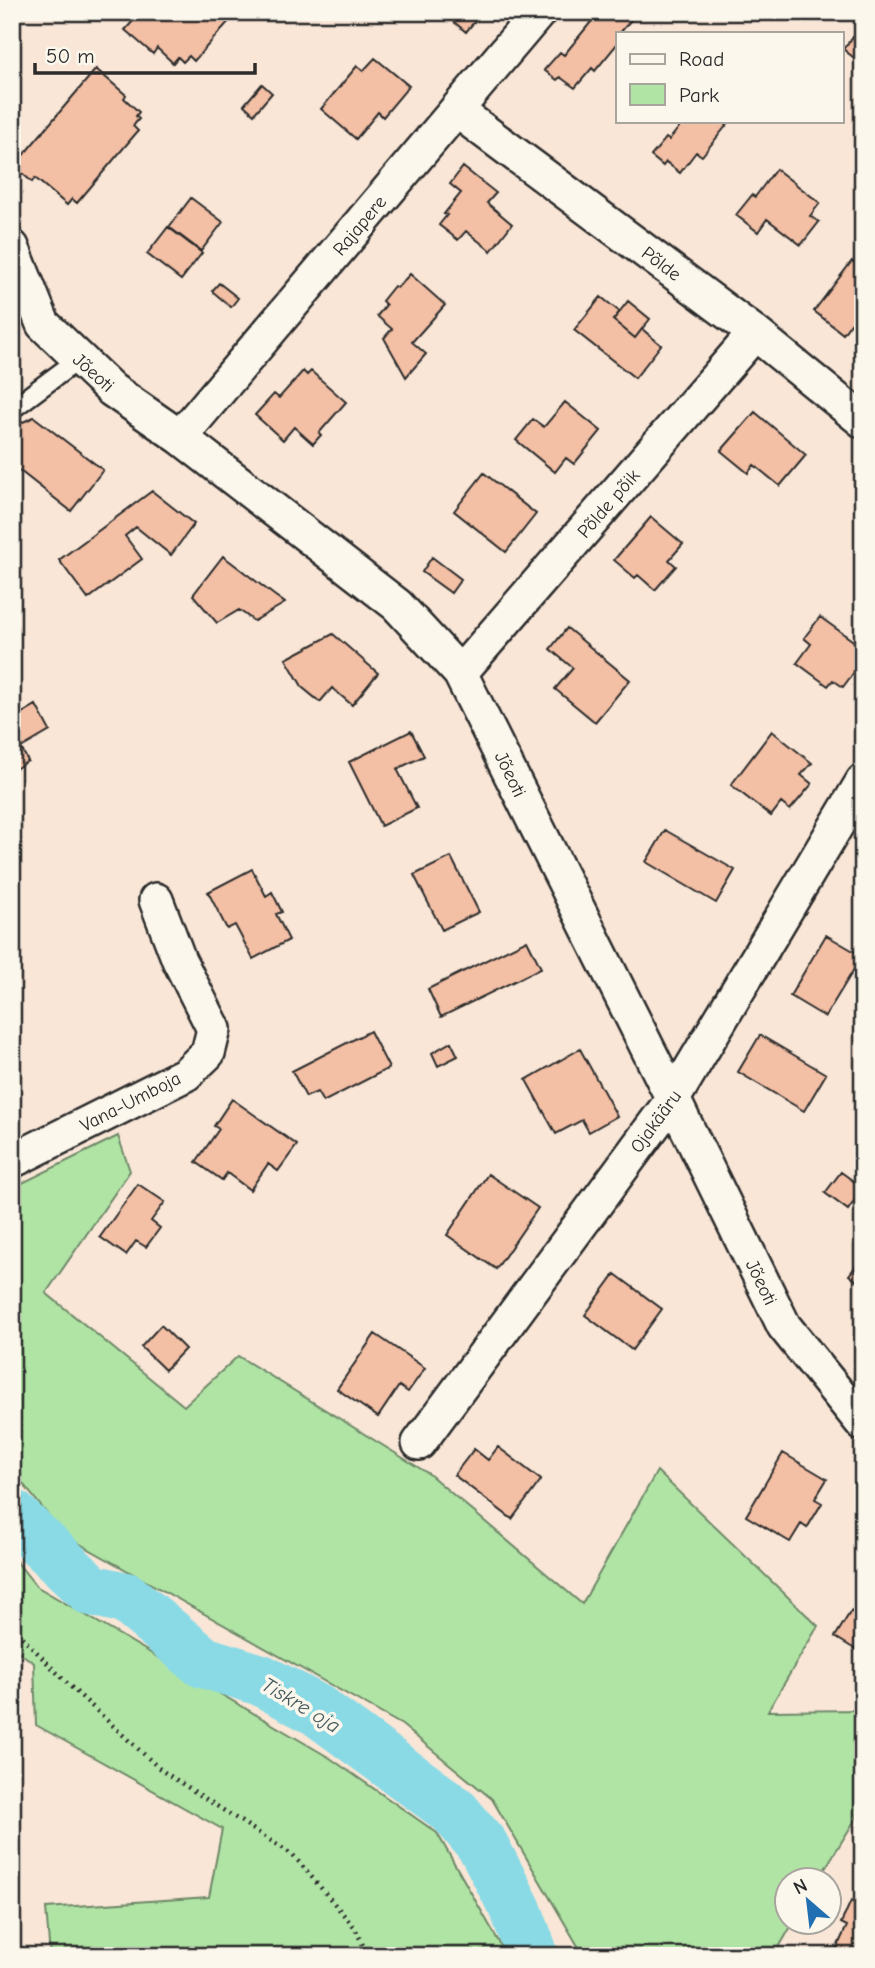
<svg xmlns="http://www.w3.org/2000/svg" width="875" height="1968" viewBox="0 0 875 1968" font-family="'Comic Neue',sans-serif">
<rect width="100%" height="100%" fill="#f9e6d7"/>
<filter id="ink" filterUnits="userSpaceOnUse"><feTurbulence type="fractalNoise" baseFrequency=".0143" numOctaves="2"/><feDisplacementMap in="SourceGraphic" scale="14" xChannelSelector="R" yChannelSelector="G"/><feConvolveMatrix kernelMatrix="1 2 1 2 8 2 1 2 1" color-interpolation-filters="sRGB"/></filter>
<g filter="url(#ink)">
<path fill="#b0e4a5" stroke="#6e8868" stroke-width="2" d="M118,1136L130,1171L46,1293L184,1406L238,1356L429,1474L582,1604L657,1471L818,1626L768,1711L863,1710V1807L818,1880L788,1881V1923H793L774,1956H582L578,1946L492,1799L402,1725L64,1535L12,1470V1188Z
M12,1556L36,1586L330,1758L437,1833L507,1956H50L46,1908L209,1897L222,1829L36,1725L34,1663L12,1647Z"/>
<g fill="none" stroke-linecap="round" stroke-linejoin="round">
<path stroke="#8adae5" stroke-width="52" d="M12,1515L91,1590L126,1598L203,1662L261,1680L317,1710L453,1810L483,1846L516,1910L533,1956"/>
</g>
<path fill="#f3bfa5" stroke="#2b2b2b" stroke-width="2" d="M141,12H237L194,61L189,56L183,62L178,57L173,63L157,48L153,54L125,30Z
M442,12H464L475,21L466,32Z
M599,12H632L635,15L620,33H618V43L595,71L592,68L575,88L560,77L557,80L544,70L560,52L564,55Z
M863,25V65L843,49Z
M375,58L409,86L383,117L378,112L356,139L321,109L357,66L363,71Z
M96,69L126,95L124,98L139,112L136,116L139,119L133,126L138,131L77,203L72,199L67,205L35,178L32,182L14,166Z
M262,84L272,93L254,114L244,105Z
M684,121H730L702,156L696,152L680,173L666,162L663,166L651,156L666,138L669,140Z
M463,167L496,193L487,203L512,224L491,251L466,231L458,240L439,225L447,215L444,214L461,193L450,184Z
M776,169L820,203L810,216L819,222L801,245L767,219L758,232L736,215L752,195L755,197Z
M191,198L223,222L201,251L169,227Z
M168,227L202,253L181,280L147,254Z
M852,261L863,269V333L851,323L843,334L814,311Z
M410,274L445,305L412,342L426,354L406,377L384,338L392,329L377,316L386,305L382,301L394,286L397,288Z
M219,283L238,298L231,307L212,291Z
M601,297L620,312L613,320L635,338L642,329L661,345L635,378L574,330Z
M628,301L650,319L635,338L613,320Z
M303,371L307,375L311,371L346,402L319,433L321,435L313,444L294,427L283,440L255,415L274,394L279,398Z
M565,402L601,431L574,464L566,458L555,472L516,440L533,419L544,427Z
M755,412L806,455L780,486L754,465L748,473L721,451Z
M34,417L103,470L71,511L20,471L12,475V427Z
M484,473L536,514L506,552L454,511Z
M152,491L194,524L171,555L136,527L125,536L142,559L88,599L59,560Z
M651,517L683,544L669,560L676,566L655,590L638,575L635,578L614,560Z
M223,556L274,595L285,603L254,621L239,610L217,623L193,595Z
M432,557L461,579L451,593L422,572Z
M820,617L863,648V671L858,667L843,687L833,680L828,686L797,663L811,644L804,638Z
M567,628L630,680L595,722L555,689L573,668L550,649Z
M333,634L378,673L352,705L332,688L320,702L303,688L286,659Z
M36,705L50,731L21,748L28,761L12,771V719Z
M411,731L424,756L397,769L417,808L381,826L349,762Z
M772,731L812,763L801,775L812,784L790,810L781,803L771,816L731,785Z
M665,830L735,870L716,903L646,862Z
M451,857L479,912L442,930L414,875Z
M252,869L266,896L272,892L282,912L276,914L289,940L253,959L235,925L227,929L208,892Z
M826,935L862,956L825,1017L790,996Z
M527,940L541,968L441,1017L428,989Z
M370,1031L389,1068L323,1102L317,1092L306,1097L292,1071Z
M760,1035L826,1074L804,1111L738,1072Z
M451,1042L458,1056L438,1066L432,1053Z
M580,1049L617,1116L589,1132L582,1120L556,1134L526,1080Z
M232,1099L297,1145L278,1171L268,1164L250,1190L227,1173L222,1180L196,1162L219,1129L214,1126Z
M841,1172L863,1188L848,1210L825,1193Z
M488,1174L538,1208L496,1269L447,1235Z
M138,1184L165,1202L151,1221L160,1228L146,1247L136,1241L126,1255L100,1237Z
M863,1257V1286L849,1275Z
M615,1274L662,1309L632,1350L585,1315Z
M161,1325L185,1349L165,1370L141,1347Z
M375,1334L425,1368L408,1392L399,1386L378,1417L337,1389Z
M498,1447L541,1480L512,1519L454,1475L474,1449L488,1460Z
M783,1453L827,1479L815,1499L822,1503L807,1528L801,1524L790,1542L746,1516Z
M863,1608V1654L835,1637L851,1611L858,1616Z
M851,1901L863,1907V1956H833L847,1926L841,1923Z"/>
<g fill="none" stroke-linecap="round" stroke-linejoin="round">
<g stroke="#2b2b2b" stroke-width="23">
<path id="lane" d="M12,409L79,359"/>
</g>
<g stroke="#2b2b2b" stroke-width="38">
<path id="street" d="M456,110L755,333L863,421
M12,247L43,324L112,390L180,437L397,605L460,673L673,1099L784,1326L863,1424
M180,437L539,12
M460,673L755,333
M12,1161L186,1074L208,1053L214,1029L179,960L156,900
M419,1443L673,1099L863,781"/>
</g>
<path stroke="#2b2b2b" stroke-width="4.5" stroke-dasharray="2 5" stroke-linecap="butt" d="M12,1627L72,1688L161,1770L293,1855L355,1928L368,1956"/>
<use href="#lane" stroke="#fbf7ec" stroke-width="18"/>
<use href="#street" stroke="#fbf7ec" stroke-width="33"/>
</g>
</g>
<g text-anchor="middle" stroke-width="7" stroke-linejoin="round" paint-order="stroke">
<g font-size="19" fill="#2b2b2b" stroke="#fbf7ec">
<text transform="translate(359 225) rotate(-50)" y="7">Rajapere</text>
<text transform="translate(662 263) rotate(37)" y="7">Põlde</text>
<text transform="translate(94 372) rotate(42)" y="7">Jõeoti</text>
<text transform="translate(608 503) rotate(-49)" y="7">Põlde põik</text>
<text transform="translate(511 774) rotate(64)" y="7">Jõeoti</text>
<text transform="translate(130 1101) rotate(-27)" y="7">Vana-Umboja</text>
<text transform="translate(655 1121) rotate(-54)" y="7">Ojakääru</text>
<text transform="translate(762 1282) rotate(64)" y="7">Jõeoti</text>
</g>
<g font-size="21" font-style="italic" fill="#43575a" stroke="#fbf7ec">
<text transform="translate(301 1705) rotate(31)" y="7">Tiskre oja</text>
</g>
</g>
<rect width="875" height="1968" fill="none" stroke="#fbf7ec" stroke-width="42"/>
<rect x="21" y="21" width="833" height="1926" fill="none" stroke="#2b2b2b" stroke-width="2.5" filter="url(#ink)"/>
<rect x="616" y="32" width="228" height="91" fill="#fbf7ec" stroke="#a8a59f" stroke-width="2"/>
<rect x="630" y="54" width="35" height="10" fill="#fbf7ec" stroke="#a8a59f" stroke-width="2"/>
<text x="679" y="66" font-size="21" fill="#2b2b2b">Road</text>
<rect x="630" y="84" width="35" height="21" fill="#b0e4a5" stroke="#a8a59f" stroke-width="2"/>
<text x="679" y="102" font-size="21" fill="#2b2b2b">Park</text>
<g transform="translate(808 1901) rotate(332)"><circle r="33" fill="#fbf7ec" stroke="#a8a59f" stroke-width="2"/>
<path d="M0-5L12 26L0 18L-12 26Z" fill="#1f6fb2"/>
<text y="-10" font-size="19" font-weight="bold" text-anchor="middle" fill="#2b2b2b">N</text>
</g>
<path d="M35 63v10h220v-10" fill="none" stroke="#2b2b2b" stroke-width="3.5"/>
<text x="46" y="63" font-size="21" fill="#2b2b2b" stroke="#fbf7ec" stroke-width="5" paint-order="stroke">50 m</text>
</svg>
